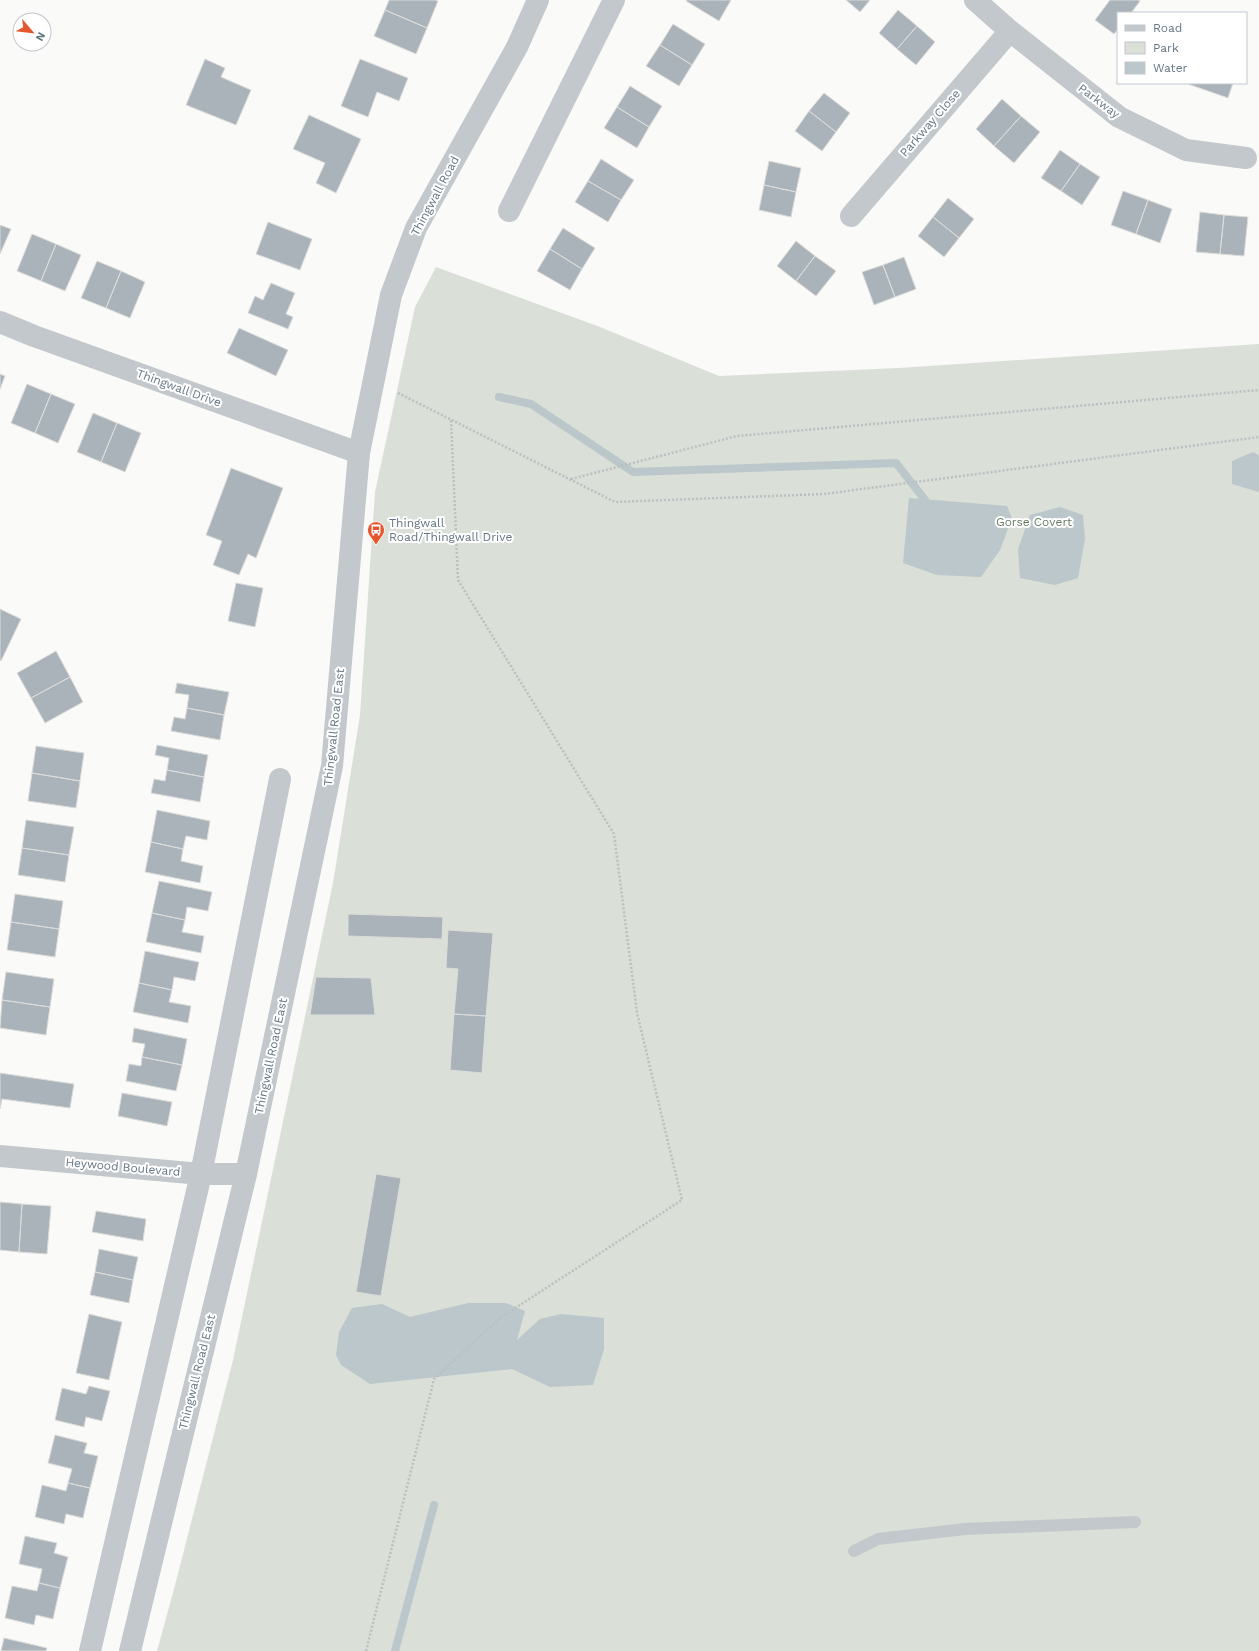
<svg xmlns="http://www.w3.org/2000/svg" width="1259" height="1651" viewBox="0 0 1259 1651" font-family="'Work Sans',sans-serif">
<rect width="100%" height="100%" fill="#fafaf8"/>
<path fill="#dadfd7" d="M436,267L600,327L719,376L899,368L1259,344V1651H157L174,1589L233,1360L333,883L360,715L375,492L415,307Z"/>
<path fill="#bbc7cb" d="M1253,452L1259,455V492L1232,484V461Z
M909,498L1007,506L1012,518L1000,550L981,577L937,575L903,563Z
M1060,507L1083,515L1085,539L1078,578L1055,585L1020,578L1018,549L1030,515Z
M468,1303H506L525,1311L517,1340L540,1319L561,1314L604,1318V1349L593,1385L550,1387L512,1369L370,1384L341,1365L336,1355L339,1332L352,1308L382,1304L410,1317Z"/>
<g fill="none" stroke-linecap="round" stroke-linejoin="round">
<path stroke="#bbc7cb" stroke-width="8" d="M499,397L531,404L633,472L896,463L925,500
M395,1651L434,1505"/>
</g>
<path fill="#aab3b9" stroke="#dcdcda" d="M389,0H435L438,1L427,28L385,10Z
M687,0H731L719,21L686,1Z
M846,0H870L860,12Z
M1110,0H1138L1140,1L1131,13H1118V29L1114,34L1095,20Z
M385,10L427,28L416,54L374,36Z
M898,10L917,26L897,49L879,33Z
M673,24L705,44L692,65L660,45Z
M917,26L935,42L916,65L897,49Z
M660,45L692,65L679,86L646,66Z
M205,59L225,68L221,77L251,90L236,125L186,105Z
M360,59L408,78L399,101L377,92L368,117L341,106Z
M1188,83H1233L1228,98L1188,84Z
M630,86L662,106L649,127L617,107Z
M824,93L850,113L836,132L809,111Z
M1002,99L1021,116L994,146L976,129Z
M617,107L649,127L637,148L604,128Z
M809,111L836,132L822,151L795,131Z
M309,115L361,139L336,193L316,183L325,163L293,149Z
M1021,116L1040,132L1014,163L994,146Z
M1060,150L1080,164L1061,191L1041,178Z
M601,159L634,180L621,200L588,181Z
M769,161L801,168L796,192L764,185Z
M1080,164L1100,177L1082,205L1061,191Z
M588,181L621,200L608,222L575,202Z
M764,185L796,192L791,217L759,210Z
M1123,191L1148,200L1136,234L1111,225Z
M948,198L974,219L959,238L933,217Z
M1148,200L1172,209L1160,243L1136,234Z
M1200,212L1224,215L1220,254L1196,252Z
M1224,215L1248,217L1244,256L1220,254Z
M933,217L959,238L944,257L918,236Z
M268,222L312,239L300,270L256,254Z
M0,225L11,229L0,254Z
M563,228L595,248L582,269L550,249Z
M32,234L56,244L41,281L17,271Z
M796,241L815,256L796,281L777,266Z
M56,244L81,255L65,291L41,281Z
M550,249L582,269L570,290L537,271Z
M815,256L836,271L816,296L796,281Z
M904,257L916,289L895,297L883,265Z
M97,261L121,271L106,308L81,298Z
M883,265L895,297L874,305L862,272Z
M121,271L145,282L130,318L106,308Z
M271,283L295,293L286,314L293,317L288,329L248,313L255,296L263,300Z
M239,328L288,350L276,376L227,353Z
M0,374L5,376L0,389Z
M27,384L51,394L35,433L11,423Z
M51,394L75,404L58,443L35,433Z
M93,413L117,423L101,462L77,452Z
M117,423L141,433L125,472L101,462Z
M231,468L283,488L256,558L248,554L239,575L213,565L222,541L206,535Z
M236,583L263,588L255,627L228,621Z
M0,609L21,619L1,661L0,660Z
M56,651L70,677L31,698L17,673Z
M70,677L83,702L45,723L31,698Z
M177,683L229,692L224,715L187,708L189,695L175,693Z
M187,708L224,715L220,740L171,731L174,717L185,719Z
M157,745L208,755L204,777L167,770L169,758L155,755Z
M36,746L84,753L80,781L32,773Z
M167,770L204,777L200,802L151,793L154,779L165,781Z
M32,773L80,781L76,808L28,801Z
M157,810L210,821L207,840L186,836L183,849L151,842Z
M26,820L74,827L69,855L22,848Z
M151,842L183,849L181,861L203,866L200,883L145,872Z
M22,848L69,855L65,882L18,875Z
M159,881L212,892L208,911L187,907L185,920L152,913Z
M15,894L63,901L59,929L11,922Z
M152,913L185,920L182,932L204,936L201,953L146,942Z
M348,914L443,917L442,939L348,936Z
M11,922L59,929L55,957L7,950Z
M448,930L493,933L486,1016L454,1014L458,969L446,968Z
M145,951L199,962L195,981L174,977L172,990L139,983Z
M6,972L54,979L50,1007L2,1000Z
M316,977L371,978L375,1015H310Z
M139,983L172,990L169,1002L191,1006L188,1023L133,1012Z
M2,1000L50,1007L46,1035L0,1028Z
M454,1014L486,1016L482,1073L450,1070Z
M134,1028L187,1039L182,1065L142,1057L145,1044L132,1042Z
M142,1057L182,1065L176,1091L126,1081L129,1064L141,1066Z
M0,1073L74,1084L70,1108L2,1099L0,1109Z
M122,1093L172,1102L167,1126L118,1116Z
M376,1174L401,1178L381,1296L356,1292Z
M0,1202L22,1204L19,1252L0,1250Z
M22,1204L51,1206L47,1254L19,1252Z
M96,1211L146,1219L143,1241L92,1232Z
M99,1249L138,1257L133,1280L95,1272Z
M95,1272L133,1280L129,1303L90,1295Z
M89,1314L122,1322L109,1380L76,1373Z
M89,1386L110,1391L102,1421L86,1417L84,1427L55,1420L62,1388L86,1394Z
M55,1435L87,1443L84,1453L98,1456L90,1488L68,1483L72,1469L48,1463Z
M68,1483L90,1488L83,1518L66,1514L64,1524L35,1517L42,1485L66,1491Z
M25,1536L57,1543L54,1553L68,1557L60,1588L39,1583L42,1569L19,1564Z
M39,1583L60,1588L53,1619L36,1615L34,1625L5,1618L12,1586L37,1591Z
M4,1638L47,1648L46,1651H1Z"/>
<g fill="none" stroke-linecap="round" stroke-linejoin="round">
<path stroke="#bbbfc2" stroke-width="2.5" stroke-dasharray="2 2" stroke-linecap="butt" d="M398,393L615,502L824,494L1259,437
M571,479L737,436L1259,390
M366,1651L434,1379L500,1318L682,1200L637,1013L614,834L458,580L451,419"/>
<path stroke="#c3c8cc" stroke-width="12" d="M854,1551L878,1539L965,1529L1135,1522"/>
<path stroke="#c3c8cc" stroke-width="22" d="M975,0L1010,31L1119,117L1186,150L1246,158
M509,211L614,0
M851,216L1010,31
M0,322L34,336L359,453
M0,1156L201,1174H246
M90,1651L201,1174L280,779"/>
<path stroke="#c3c8cc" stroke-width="22" d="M130,1651L246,1174L332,766L359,453L391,295L416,228L517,47L538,0"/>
</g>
<defs>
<g id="bus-pin" transform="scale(0.9)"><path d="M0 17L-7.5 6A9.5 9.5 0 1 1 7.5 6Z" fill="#e4572e" stroke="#fff"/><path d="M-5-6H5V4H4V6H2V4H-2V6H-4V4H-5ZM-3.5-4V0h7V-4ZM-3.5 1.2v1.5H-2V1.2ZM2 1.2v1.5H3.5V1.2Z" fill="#fff"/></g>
</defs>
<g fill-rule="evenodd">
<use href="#bus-pin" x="376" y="530"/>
</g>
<g text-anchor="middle" stroke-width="4" stroke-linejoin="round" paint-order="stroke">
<g font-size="12" fill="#657683" stroke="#fff">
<text transform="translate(1099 101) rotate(37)" y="4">Parkway</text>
<text transform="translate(930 123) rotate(-49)" y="4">Parkway Close</text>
<text transform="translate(435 196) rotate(-62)" y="4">Thingwall Road</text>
<text transform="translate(179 388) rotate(20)" y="4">Thingwall Drive</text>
<text transform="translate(334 727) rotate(-84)" y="4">Thingwall Road East</text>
<text transform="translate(271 1056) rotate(-78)" y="4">Thingwall Road East</text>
<text transform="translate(123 1167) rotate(5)" y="4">Heywood Boulevard</text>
<text transform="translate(197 1372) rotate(-76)" y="4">Thingwall Road East</text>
</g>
<g font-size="12" fill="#687a64" stroke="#fff">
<text x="1034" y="526">Gorse Covert</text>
</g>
<g font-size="12" fill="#657683" stroke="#fff" text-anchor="start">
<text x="389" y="527">Thingwall<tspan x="389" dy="14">Road/Thingwall Drive</tspan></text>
</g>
</g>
<rect x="1117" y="12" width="130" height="72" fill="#ffffff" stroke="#c1c8cd"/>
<rect x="1125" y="25" width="20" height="6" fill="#c3c8cc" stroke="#c1c8cd"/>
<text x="1153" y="32" font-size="12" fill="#657683">Road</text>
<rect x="1125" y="42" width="20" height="12" fill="#dadfd7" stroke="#c1c8cd"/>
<text x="1153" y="52" font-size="12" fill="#657683">Park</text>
<rect x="1125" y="62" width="20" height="12" fill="#bbc7cb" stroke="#c1c8cd"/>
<text x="1153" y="72" font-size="12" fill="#657683">Water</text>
<g transform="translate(32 32) rotate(118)"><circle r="19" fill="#ffffff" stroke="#c1c8cd"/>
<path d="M0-3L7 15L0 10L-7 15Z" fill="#e4572e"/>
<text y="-6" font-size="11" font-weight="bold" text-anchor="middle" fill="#657683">N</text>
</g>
</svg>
